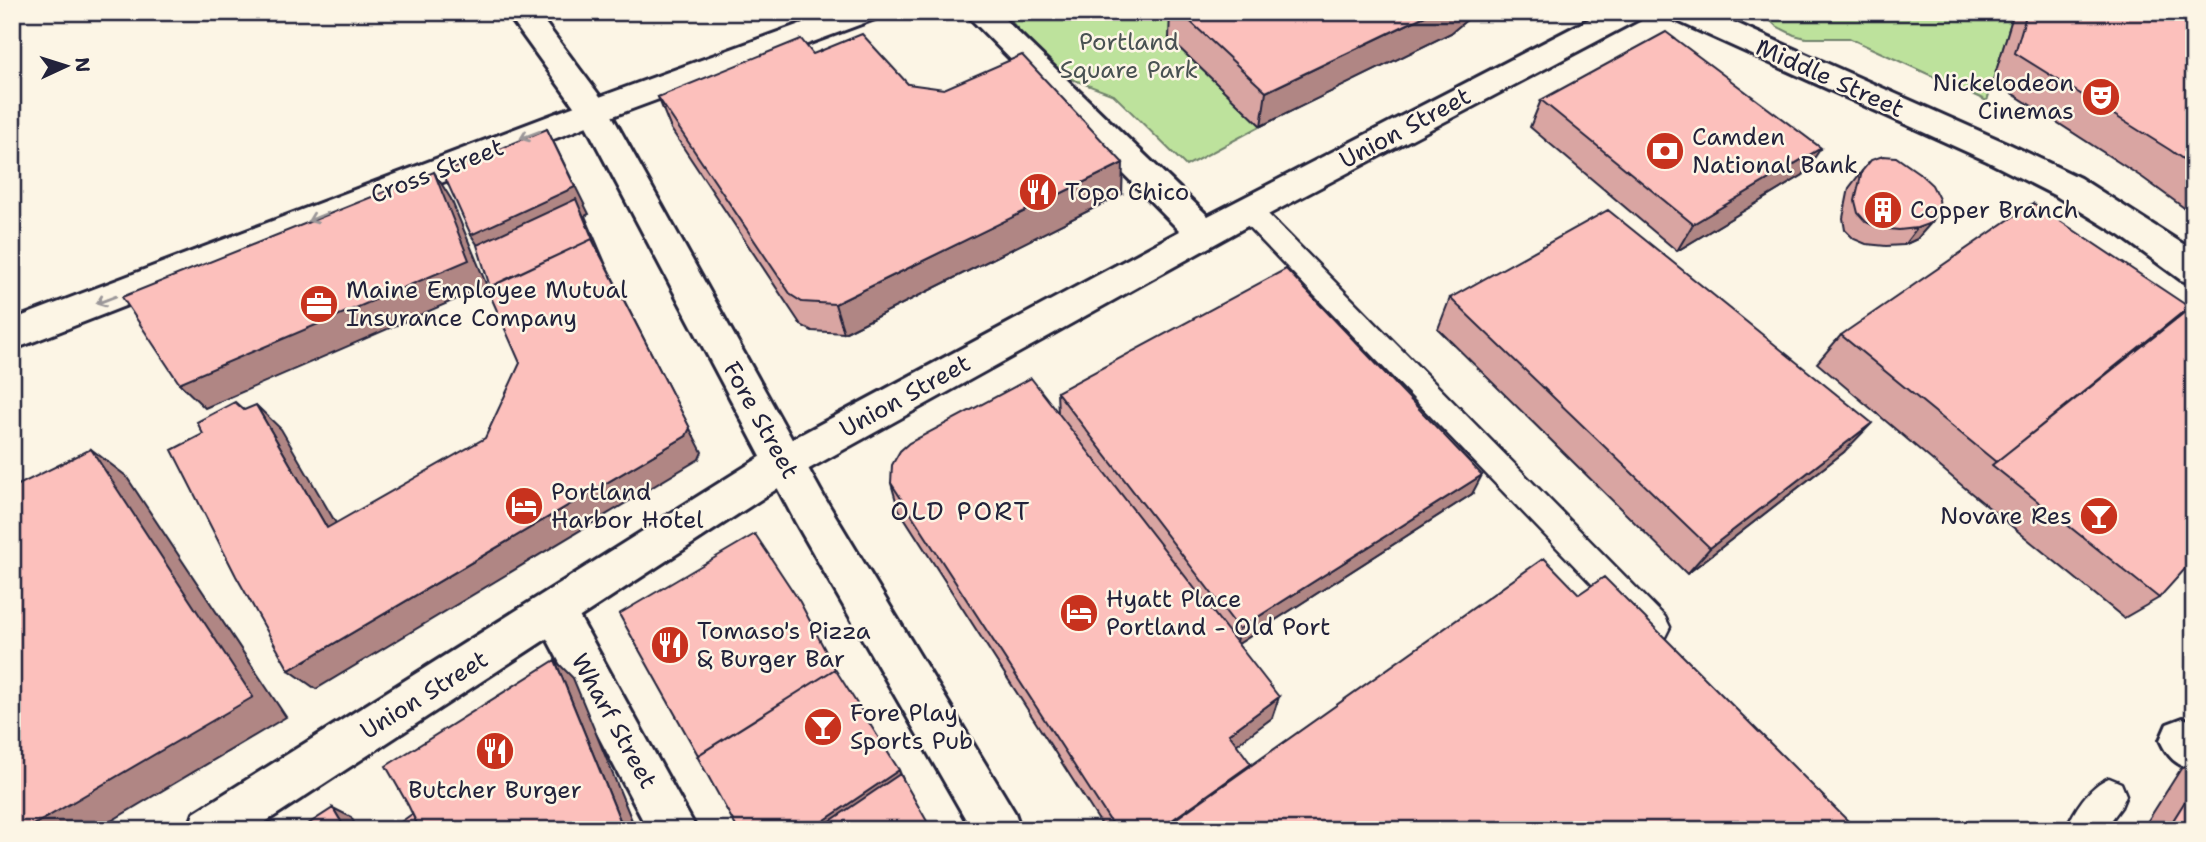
<svg xmlns="http://www.w3.org/2000/svg" width="2206" height="842" viewBox="0 0 2206 842" font-family="'Shantell Sans',sans-serif">
<rect width="100%" height="100%" fill="#fcf5e5"/>
<filter id="ink" filterUnits="userSpaceOnUse"><feTurbulence type="fractalNoise" baseFrequency=".0143" numOctaves="2"/><feDisplacementMap in="SourceGraphic" scale="14" xChannelSelector="R" yChannelSelector="G"/><feConvolveMatrix kernelMatrix="1 2 1 2 8 2 1 2 1" color-interpolation-filters="sRGB"/></filter>
<g filter="url(#ink)">
<path fill="#bde29c" stroke="#70826c" stroke-width="2" d="M1003,12H1222L1169,38L1261,126L1186,166L1114,95L1058,74Z
M1761,12H2014L1987,101L1849,38H1806L1794,35L1776,26Z"/>
<g fill="none" stroke-linecap="round" stroke-linejoin="round">
<g stroke="#22223b" stroke-width="5">
<path id="service" d="M1248,201L1257,203L1665,617L1670,627L1665,637L1654,641L1643,637L1239,217L1236,210L1239,203Z
M2109,778L2121,783L2126,795L2121,807L2104,830H2066C2074,810 2089,786 2109,778Z"/>
</g>
<g stroke="#22223b" stroke-width="6">
<path id="pedestrian" d="M554,592L569,598L697,830H648L533,612L539,598Z
M2183,718L2194,722V771C2176,764 2168,758 2160,740L2167,724Z"/>
</g>
<g stroke="#22223b" stroke-width="6">
<path id="minor" d="M833,12H879L875,19L605,119L12,350V320L583,103Z
M964,12H997L1208,216L1603,12H1643L1639,19L1260,219L798,475L253,830H188L194,813L770,451L1180,231Z"/>
</g>
<g stroke="#22223b" stroke-width="6">
<path id="tertiary" d="M506,12H537L605,103L824,497L1015,813L1021,830H972L796,523L581,116Z
M1669,12H1711L2011,145L2080,178L2194,251V284L2181,280L2121,236L2056,196L1987,161L1673,19Z"/>
</g>
<use href="#service" fill="#fcf5e5" fill-rule="evenodd"/>
<use href="#pedestrian" fill="#fcf5e5" fill-rule="evenodd"/>
<use href="#minor" fill="#fcf5e5" fill-rule="evenodd"/>
<use href="#tertiary" fill="#fcf5e5" fill-rule="evenodd"/>
</g>
<path fill="#d9a5a2" stroke="#22223b" stroke-width="2" d="M1170,12H1471L1469,18L1451,33L1261,126L1169,38Z
M2014,12H2194V215L2143,178L1993,81Z
M813,54L908,84L1122,194L844,333L812,331L801,325L671,129L658,97Z
M1541,100L1803,175L1677,251L1530,127Z
M1862,171L1919,173L1917,239L1904,245L1886,246L1866,244L1854,239L1845,230L1843,218L1849,188Z
M1450,298L1844,452L1687,574L1438,329Z
M2158,333L2159,598L2124,618L1965,488L1817,363L1841,335Z
M1057,392L1472,494L1238,644L1272,718L1236,744L1251,766L1579,594L1857,830H1105L898,508L891,483L1058,413Z
M2194,762V830H2142L2182,767Z"/>
<path fill="#b08684" stroke="#22223b" stroke-width="2" d="M1433,12H1471L1469,18L1451,33L1261,126L1266,92Z
M547,129L589,214L585,216L606,265L702,452L699,459L316,689L289,670L686,436L488,261L471,235Z
M1821,148L1803,175L1677,251L1693,224Z
M1123,163L1122,194L844,333L835,304Z
M434,172L451,199L487,286L205,408L179,383Z
M1931,223L1917,239L1904,245L1917,228Z
M256,405L281,429L351,549L327,528Z
M1872,423L1844,452L1687,574L1710,548Z
M91,449L126,476L286,717L96,830H25Z
M1482,475L1472,494L1235,646L1239,629Z
M555,660L573,678L636,830H624Z
M1279,697L1272,718L1224,754L1229,734Z
M1251,764L1245,782L1178,830H1158Z
M899,770L905,784L836,830H810Z
M333,808L351,817L358,830H346Z"/>
<path fill="#fcc0bc" stroke="#22223b" stroke-width="2" d="M1180,12H1433L1266,92Z
M2027,12H2194V167L2170,150L2015,53Z
M1666,32L1821,148L1693,224L1541,100Z
M862,34L908,84L944,89L1022,55L1123,163L835,304L802,302L791,295L658,97L801,39L813,54Z
M547,129L575,187L471,235L443,173Z
M1883,156L1896,157L1919,173L1932,185L1939,199L1940,210L1931,223L1917,228L1899,230L1879,228L1866,222L1858,213L1855,201L1862,171L1871,160Z
M434,172L469,260L179,383L122,297Z
M576,199L597,249L592,239L490,287L477,245Z
M2033,203L2189,307L1996,462L1841,335Z
M1608,210L1872,423L1710,548L1450,298Z
M592,239L690,428L686,436L289,670L236,576L172,450L203,434L197,422L235,402L244,410L256,405L327,528L485,438L520,363L487,288Z
M1286,269L1482,475L1239,629L1057,392Z
M2194,305V559L2159,598L1992,465Z
M1031,378L1279,697L1229,734L1251,764L1158,830H1116L891,483L892,465L900,451L909,443Z
M91,449L253,697L25,830H12V488Z
M755,534L800,602L835,669L698,755L619,614Z
M1544,558L1579,594L1604,577L1857,830H1160Z
M555,660L624,830H420L408,805L386,766Z
M835,669L899,770L810,830H738L697,756Z
M900,774L932,830H817Z
M2194,787V830H2167Z
M333,808L346,830H299Z
M412,814L420,830H390Z"/>
<defs><path id="oneway-shaft" d="M-6 0H5M1.5-3L5.5 0L1.5 3" fill="none" stroke-width="1.6" stroke-linecap="round" stroke-linejoin="round" transform="scale(1.75)"/></defs>
<g stroke="#9a9698">
<use href="#oneway-shaft" transform="translate(530 135) rotate(159)"/>
<use href="#oneway-shaft" transform="translate(318 217) rotate(158)"/>
<use href="#oneway-shaft" transform="translate(106 300) rotate(159)"/>
</g>
</g>
<defs>
<g id="theatre-disc" transform="scale(2.0125)"><circle r="9.5" fill="#c8321e" stroke="#fcf5e5"/><path d="M-5-5.5Q0-4 5-5.5V0Q5 5 0 6Q-5 5-5 0ZM-3.3-2.5H-1v1.5H-3.3ZM1-2.5H3.3v1.5H1ZM-2.8 1Q0 5.5 2.8 1Z" fill="#fff"/></g>
<g id="bank-disc" transform="scale(2.0125)"><circle r="9.5" fill="#c8321e" stroke="#fcf5e5"/><path d="M-6-4H6V4H-6ZM0-2.3a2.3 2.3 0 1 0 0 4.6a2.3 2.3 0 1 0 0-4.6Z" fill="#fff"/></g>
<g id="restaurant-disc" transform="scale(2.0125)"><circle r="9.5" fill="#c8321e" stroke="#fcf5e5"/><path d="M-5-6h1v4h1v-4h1v4h1v-4h1v5L-1.5 .5V6h-2V.5L-5-1ZM5-6V6H3V1.5H1.5Q1.5-4 5-6Z" fill="#fff"/></g>
<g id="building-disc" transform="scale(2.0125)"><circle r="9.5" fill="#c8321e" stroke="#fcf5e5"/><path d="M-4-6H4V6H1V3H-1V6H-4ZM-2.5-4.3h1.7v1.8h-1.7ZM.8-4.3h1.7v1.8H.8ZM-2.5-1h1.7V.8h-1.7ZM.8-1h1.7V.8H.8Z" fill="#fff"/></g>
<g id="office-disc" transform="scale(2.0125)"><circle r="9.5" fill="#c8321e" stroke="#fcf5e5"/><path d="M-6-3h4V-5.5h4V-3h4V5H-6ZM-1-4.5V-3h2v-1.5ZM-6 0V1H6V0Z" fill="#fff"/></g>
<g id="hotel-disc" transform="scale(2.0125)"><circle r="9.5" fill="#c8321e" stroke="#fcf5e5"/><path d="M-6-4.5h1.5V1H6V5H4.5V3h-9V5H-6ZM-4 0a1.8 1.8 0 1 1 3.6 0ZM.5 0V-2.5h3Q6-2.5 6 0Z" fill="#fff"/></g>
<g id="bar-disc" transform="scale(2.0125)"><circle r="9.5" fill="#c8321e" stroke="#fcf5e5"/><path d="M-6-5H6L.8 .8V4.5H3.5V6h-7V4.5H-.8V.8Z" fill="#fff"/></g>
</defs>
<g fill-rule="evenodd">
<use href="#theatre-disc" x="2101" y="97"/>
<use href="#bank-disc" x="1665" y="151"/>
<use href="#restaurant-disc" x="1038" y="192"/>
<use href="#building-disc" x="1883" y="210"/>
<use href="#office-disc" x="319" y="304"/>
<use href="#hotel-disc" x="524" y="506"/>
<use href="#bar-disc" x="2099" y="516"/>
<use href="#hotel-disc" x="1079" y="613"/>
<use href="#restaurant-disc" x="670" y="645"/>
<use href="#bar-disc" x="823" y="727"/>
<use href="#restaurant-disc" x="495" y="751"/>
</g>
<g text-anchor="middle" stroke-width="5" stroke-linejoin="round" paint-order="stroke">
<g font-size="24" fill="#495253" stroke="#fcf5e5">
<text x="1129" y="50">Portland<tspan x="1129" dy="28">Square Park</tspan></text>
</g>
<g font-size="24" fill="#22223b" stroke="#fcf5e5">
<text transform="translate(1830 78) rotate(24)" y="8">Middle Street</text>
<text transform="translate(1405 128) rotate(-28)" y="8">Union Street</text>
<text transform="translate(437 171) rotate(-21)" y="8">Cross Street</text>
<text transform="translate(905 396) rotate(-29)" y="8">Union Street</text>
<text transform="translate(761 420) rotate(61)" y="8">Fore Street</text>
<text transform="translate(424 695) rotate(-32)" y="8">Union Street</text>
<text transform="translate(614 721) rotate(61)" y="8">Wharf Street</text>
</g>
<g font-size="24" fill="#22223b" stroke="#fcf5e5" text-anchor="start">
<text x="2074" y="91" text-anchor="end">Nickelodeon<tspan x="2074" dy="28">Cinemas</tspan></text>
<text x="1692" y="145">Camden<tspan x="1692" dy="28">National Bank</tspan></text>
<text x="1065" y="200">Topo Chico</text>
<text x="1910" y="218">Copper Branch</text>
<text x="346" y="298">Maine Employee Mutual<tspan x="346" dy="28">Insurance Company</tspan></text>
<text x="551" y="500">Portland<tspan x="551" dy="28">Harbor Hotel</tspan></text>
<text x="2072" y="524" text-anchor="end">Novare Res</text>
<text x="1106" y="607">Hyatt Place<tspan x="1106" dy="28">Portland - Old Port</tspan></text>
<text x="697" y="639">Tomaso's Pizza<tspan x="697" dy="28">&amp; Burger Bar</tspan></text>
<text x="850" y="721">Fore Play<tspan x="850" dy="28">Sports Pub</tspan></text>
<text x="495" y="798" text-anchor="middle">Butcher Burger</text>
</g>
<g font-size="26" letter-spacing="2" fill="#22223b" stroke="#fcf5e5">
<text x="961" y="520">OLD PORT</text>
</g>
</g>
<rect width="2206" height="842" fill="none" stroke="#fcf5e5" stroke-width="42"/>
<rect x="21" y="21" width="2164" height="800" fill="none" stroke="#22223b" stroke-width="2.5" filter="url(#ink)"/>
<g transform="translate(66 66) rotate(86)" stroke="#fcf5e5" stroke-width="5" paint-order="stroke">
<path d="M0-5L12 26L0 18L-12 26Z" fill="#22223b"/>
<text y="-10" font-size="19" font-weight="bold" text-anchor="middle" fill="#22223b">N</text>
</g>
</svg>
